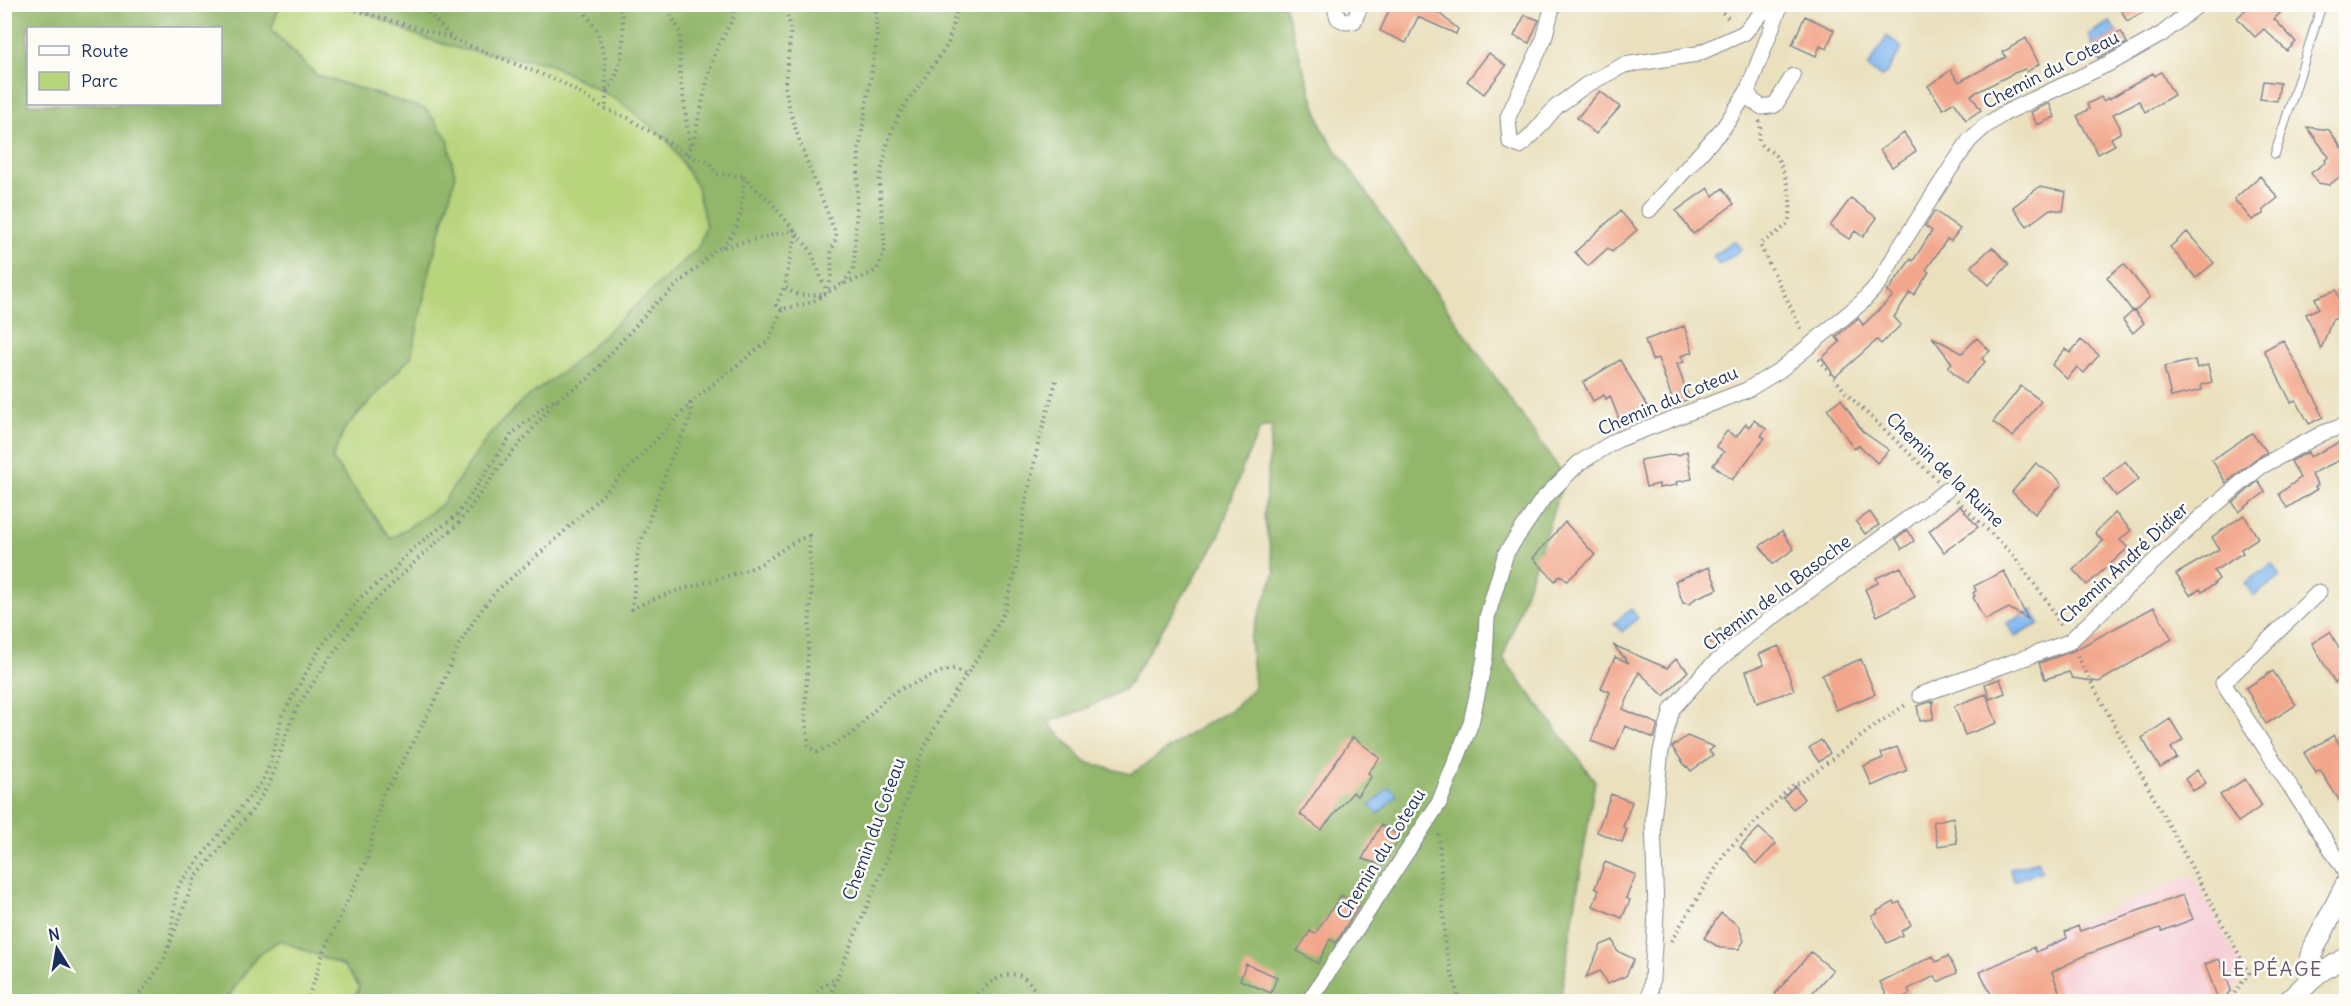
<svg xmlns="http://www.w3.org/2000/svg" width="2351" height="1006" viewBox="0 0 2351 1006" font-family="Delius,sans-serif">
<rect width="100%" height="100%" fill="#fdfcf7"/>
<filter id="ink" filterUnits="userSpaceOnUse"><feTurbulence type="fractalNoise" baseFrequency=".0167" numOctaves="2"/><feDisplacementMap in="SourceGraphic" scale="12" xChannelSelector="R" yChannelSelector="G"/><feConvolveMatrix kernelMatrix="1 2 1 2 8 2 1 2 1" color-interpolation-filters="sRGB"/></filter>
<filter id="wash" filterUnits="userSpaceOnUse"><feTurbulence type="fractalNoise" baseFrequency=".008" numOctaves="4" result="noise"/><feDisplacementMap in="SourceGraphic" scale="24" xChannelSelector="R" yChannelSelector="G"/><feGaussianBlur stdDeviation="1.35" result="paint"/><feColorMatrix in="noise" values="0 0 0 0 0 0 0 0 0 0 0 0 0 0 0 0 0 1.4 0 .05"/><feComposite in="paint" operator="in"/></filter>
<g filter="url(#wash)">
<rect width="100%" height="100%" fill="#eae0bd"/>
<path fill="#f6cfd7" d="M2192,875L2246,974L2224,1001L1991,1002L1975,971L2076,924Z"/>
<path fill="#b8d47b" stroke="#6a826c" stroke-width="1.5" d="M280,5H350L418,36L460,49L548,63L621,102L668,140L697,187L706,226L698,248L568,368L522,401L490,434L441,505L391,539L332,459L345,428L411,357L431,265L455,177L426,110L316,75L271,29Z
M280,940L344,966L359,986L354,1001L225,1002L257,955Z"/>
<path fill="#92b66b" stroke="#567264" stroke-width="1.5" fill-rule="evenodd" d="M5,5H280L271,30L316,75L427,110L448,139L455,177L431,265L411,357L345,428L332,459L391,539L441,505L490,434L522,401L568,368L698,248L706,226L697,187L668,140L621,102L548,63L460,49L418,36L350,5H1284L1323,131L1565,477L1503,658L1595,781L1560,1001L354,1002L359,986L344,966L280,940L257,955L225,1001L5,1002ZM28,28H220V104H28ZM1261,427H1272L1264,517L1275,573L1250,638L1254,687L1235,707L1196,730L1131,774L1085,762L1048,722L1083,710L1126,688L1218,539L1243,466Z"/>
<path fill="#81b8f0" stroke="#4e74a7" stroke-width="1.5" d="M2110,22L2117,33L2093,46L2089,34Z
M1887,36L1902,48L1885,75L1881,77L1868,67Z
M1734,241L1742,249L1719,265L1713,256Z
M2272,564L2280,577L2253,596L2245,583Z
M1631,609L1638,618L1622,632L1614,623Z
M2033,610L2039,624L2014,637L2007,623Z
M1389,787L1397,795L1378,814L1370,806Z
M2038,861L2042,871L2013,881L2010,869Z"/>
<g id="blocks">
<path fill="#f2a78c" d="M1392,4H1428L1458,29L1456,34L1418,17L1406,43L1380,31Z
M2118,4H2159L2127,21Z
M2251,4H2289L2274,19L2296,42L2287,51L2264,29L2255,37L2237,18Z
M1525,15L1539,20L1529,43L1514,36Z
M1805,16L1834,30L1827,49L1820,46L1816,56L1792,45Z
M2121,31L2127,43L2098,58L2093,46Z
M2026,38L2039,64L2027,72L2025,69L2014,73L1971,95L1981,110L1966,120L1954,102L1943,109L1928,86L1951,70L1959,82L2006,57L2003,52Z
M1489,53L1506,66L1484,94L1467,81Z
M2161,72L2174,95L2145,112L2139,101L2113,114L2120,127V133L2111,138L2115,145L2098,154L2077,116L2089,109L2087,104L2101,97L2103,101L2108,98L2109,99L2153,73L2155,76Z
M2263,81L2280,83L2277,101L2260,99Z
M1600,91L1620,107L1596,134L1577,118Z
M2049,103L2055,117L2037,125L2031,112Z
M2307,127L2329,130L2346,154V172L2329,185L2318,183L2311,173L2326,162L2325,160L2329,157Z
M1904,133L1916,151L1892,167L1880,150Z
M2260,176L2278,198L2263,210V214L2252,220L2234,199Z
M2039,187L2066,192L2063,211L2050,209L2027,226L2013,207Z
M1708,188L1713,196L1723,188L1734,204L1693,234L1676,211Z
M1851,198L1877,218L1863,237L1855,231L1849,239L1830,226Z
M1620,211L1637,230L1612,252L1608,248L1588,266L1575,252Z
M1935,211L1960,229L1951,241L1947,239L1926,270L1929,272L1914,295L1910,292L1894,317L1901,325L1881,344L1877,340L1835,377L1822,358L1840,342L1836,337L1858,318L1863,325L1893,296L1887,292L1911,259L1913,261L1932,231L1925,226Z
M2187,232L2214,263L2196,278L2170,247Z
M1992,247L2009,264L1989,285L1971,267Z
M2124,264L2150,297L2133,312L2107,277Z
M2336,290L2346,314L2332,320L2321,349L2306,314L2319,308L2315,298Z
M2134,310L2144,323L2133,333L2123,320Z
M1684,326L1693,352L1681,356L1684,362L1677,364L1689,399L1674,404L1658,358L1652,360L1645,340Z
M1932,337L1962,353L1977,338L1990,351L1982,358L1985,362L1965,384L1948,367L1952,363Z
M2081,340L2099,355L2084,373L2077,367L2067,379L2052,365L2065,349L2070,353Z
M2283,340L2320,407L2318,408L2323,417L2309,424L2296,400L2291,402L2264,350Z
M1620,360L1651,413L1621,424L1610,396L1606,399L1604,395L1593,401L1583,382Z
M2195,360L2197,368L2208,365L2212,382L2201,385L2202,390L2171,397L2164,367Z
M2021,386L2041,401L2013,437L1993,422Z
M1841,399L1862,431L1889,450L1877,463L1859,445L1854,449L1827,409Z
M1754,420L1766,429L1761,436L1765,438L1732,480L1713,465L1724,452L1716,446L1727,431L1736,437L1746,424L1749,427Z
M2252,433L2267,452L2254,460L2226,483L2212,460Z
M2346,439V457L2311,474L2318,485L2315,487L2317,489L2287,508L2279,494L2300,478L2291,461L2308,452L2310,457Z
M1687,451L1692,479L1676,482L1677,485L1659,488V484L1646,487L1640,460L1675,454L1677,456Z
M2125,461L2139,479L2116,496L2103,479Z
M2036,463L2057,478L2062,484L2035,514L2012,492Z
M2258,481L2265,492L2239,512L2233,503Z
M1960,506L1978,527L1944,552L1929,531Z
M1870,512L1879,525L1865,534L1856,522Z
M2115,513L2131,530L2120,540L2128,548L2087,585L2073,570L2103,541L2095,533Z
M2244,515L2258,538L2241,549L2243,553L2214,571L2219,579L2214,583L2215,584L2202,592L2200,589L2190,595L2176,574L2219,549L2212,537Z
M1565,522L1595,555L1567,581L1561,575L1555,581L1533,558Z
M1908,530L1914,541L1902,549L1896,539Z
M1782,531L1794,549L1773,564L1760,546Z
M1709,567L1718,589L1696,598L1690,604L1683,603L1675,581Z
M1901,567L1915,597L1877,616L1865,589L1878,583L1876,578Z
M2004,571L2017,598L2028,619L2009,608L1985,620L1982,615L1973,597L1975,596L1973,593L1976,591L1974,586Z
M2154,607L2172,639L2099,682L2072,678L2069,672L2045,679L2039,663L2073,651Z
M1720,629L1728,639L1716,649L1707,638Z
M2330,632L2346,660V676L2335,683L2312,643Z
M1613,645L1667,668L1676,659L1688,671L1664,696L1639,672L1623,709L1658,724L1654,738L1625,726L1615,750L1591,741L1610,692L1601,688L1615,657L1629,663Z
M1779,646L1794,690L1757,703L1746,671L1764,665L1759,654Z
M1861,659L1875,694L1836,710L1822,675Z
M2273,671L2296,705L2266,724L2246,688Z
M2000,679L2005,693L1990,699L1985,684Z
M1986,694L1997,723L1965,735L1954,706Z
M1933,701V719L1920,721L1917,706Z
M2170,719L2183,740L2171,748L2177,758L2160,768L2142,738Z
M2334,735L2346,755V811L2320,770L2316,773L2304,753Z
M1687,736L1714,747L1709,751L1713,755L1691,771L1687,766L1686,767L1672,747Z
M1353,737L1380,758L1368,773L1372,776L1357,796L1353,792L1321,830L1300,814Z
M1821,740L1830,753L1819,762L1809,748Z
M1897,747L1907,770L1872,786L1864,766L1883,758L1881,753Z
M2197,770L2206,783L2193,791L2185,779Z
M2245,779L2262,806L2238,822L2220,795Z
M1795,786L1804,799L1793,809L1783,798Z
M1611,794L1632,802L1623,827L1627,829L1622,842L1597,832Z
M1953,817L1957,843L1938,846L1933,822Z
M1381,825L1401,836L1383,865L1362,859Z
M1759,828L1776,844L1756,864L1740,847Z
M1605,862L1636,875L1626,898L1630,900L1622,918L1593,906L1599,890L1595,888Z
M1341,895L1359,905L1336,943L1330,939L1318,964L1297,951L1310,931L1315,934Z
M2183,895L2193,919L2162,931L2160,928L2088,954L2052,972L2063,1002H1995L1980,972L2034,947L2036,952L2067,938L2065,932L2078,926L2080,931Z
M1894,902L1895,904L1900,902L1911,925L1901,931L1903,935L1887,943L1872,916L1878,913L1877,911Z
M1721,913L1738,925L1744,941L1739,949L1720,948L1704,938Z
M1613,940L1617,951L1634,959L1626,976L1607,984L1600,971L1586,977L1601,945Z
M1811,952L1833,970L1804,1002H1785L1775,994Z
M1933,956L1936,962L1948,956L1957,973L1938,982L1935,976L1908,989L1910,994L1894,1002H1890L1880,982Z
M2219,959L2231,990L2221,1002H2219L2205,964Z
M1246,964L1277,977L1271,993L1240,980Z"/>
</g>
</g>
<g filter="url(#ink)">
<use href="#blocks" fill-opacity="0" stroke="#82888e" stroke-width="1.5"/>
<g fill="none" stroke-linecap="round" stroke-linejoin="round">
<g stroke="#82888e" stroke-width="10">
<path id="service" d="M2275,154L2322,4"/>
</g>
<g stroke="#82888e" stroke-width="17">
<path id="minor" d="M1334,4L1338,18L1346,22L1354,21L1361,4
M1553,4L1544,39L1508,117L1510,142L1520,146L1532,135L1556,107L1586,85L1624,65L1697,54L1744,33L1770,4
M1747,92L1753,101L1762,107L1775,105L1793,76
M1649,210L1724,127L1747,92L1781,4
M2319,592L2223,683L2346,872
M1920,695L2069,642L2200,518L2260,467L2323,433L2346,425
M1309,1001L1439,803L1471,723L1485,658L1487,617L1506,553L1542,500L1579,463L1617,440L1747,390L1780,370L1861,303L1880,282L1898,250L1950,169L1969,141L1984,127L2003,114L2112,62L2162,34L2199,4
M1649,1002L1652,978L1656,913L1653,820L1661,751L1672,709L1708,669L1747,636L1947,490"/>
</g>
<g stroke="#82888e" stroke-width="20">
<path id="tertiary" d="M2313,978L2346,956"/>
</g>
<g stroke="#82888e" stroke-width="23">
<path id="secondary" d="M2288,1002L2313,978L2311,959L2314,948L2346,885"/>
</g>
<path stroke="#82888e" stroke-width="4" stroke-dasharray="1.5 4.5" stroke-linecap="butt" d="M333,4L452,38
M420,4L453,39L563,83L606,109L628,118L697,160C710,160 710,163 716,174L744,176
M579,4L597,30L605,58L606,92C623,75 628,27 619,4
M665,4L680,32V74L690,147
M785,4L791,30L785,86C794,138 818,186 836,235C836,242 831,249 831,254C832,270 832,276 827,293
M1714,4L1731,21
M606,92V108
M1759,121C1763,129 1756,136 1760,143C1763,149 1770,150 1774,154C1785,165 1797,214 1786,225C1780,232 1768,237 1760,245L1803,332
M687,154L694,139L709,72L716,51L734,16L733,4
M744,176L750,184L769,200L794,230
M797,234L811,251L827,293
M722,247C743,226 742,204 744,176
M843,284L854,268L859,150L877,38L876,4
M782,309L776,305L785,286
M1819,359L1848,395L1937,480
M690,403L692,414L669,464L638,551L632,609C670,589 712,583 752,568C772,560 786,543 809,536L811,593L805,714L809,747L817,752L833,745L853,733L888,696L901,689L943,671L954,669L966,675
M1957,500L2013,555L2049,604L2062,628
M2077,656L2249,973L2228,1002
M1439,834L1445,948L1460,1002
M1671,941L1727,850L1794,784L1801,783L1877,724L1907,704
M169,947L176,894L180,883L263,780L270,764L282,716L320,648L362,596L393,571L404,557L420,543L457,515L512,434L547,404L558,399L588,379L653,306L698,267L715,249L794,230L797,234L789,262L785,286C796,299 809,295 825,294
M132,1002L150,981L164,959L195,878L251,812L270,783L290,724L298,706L331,656L371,605L419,558L457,525L499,468L557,400
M306,1002L317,974L322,956L367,859L383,793L393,779L414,741L439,692L459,645L475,619L495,592L553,542L614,484L697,397L769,340L782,309L810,303L842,284L861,278L877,270L885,250L879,181L888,141L899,114L948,44L958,4
M811,1002L820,988L835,979
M827,1002L886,861L922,752L947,705L990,639L1004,612L1017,565L1024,511L1039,440L1057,378
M968,1002C983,989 1008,962 1028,981C1033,985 1036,995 1039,1002"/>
<use href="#service" stroke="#fff" stroke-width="8"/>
<use href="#minor" stroke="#fff" stroke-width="15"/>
<use href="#tertiary" stroke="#fff" stroke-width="18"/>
<use href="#secondary" stroke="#fff" stroke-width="21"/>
</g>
</g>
<g text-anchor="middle" stroke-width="5" stroke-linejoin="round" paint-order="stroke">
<g font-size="18" fill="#1b2f5e" stroke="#fdfcf7">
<text transform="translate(2051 70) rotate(-27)" y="6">Chemin du Coteau</text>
<text transform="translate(1668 401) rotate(-23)" y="6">Chemin du Coteau</text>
<text transform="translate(1945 470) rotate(44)" y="6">Chemin de la Ruine</text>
<text transform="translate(2124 563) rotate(-43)" y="6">Chemin André Didier</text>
<text transform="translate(1777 593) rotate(-37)" y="6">Chemin de la Basoche</text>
<text transform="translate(874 829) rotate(-70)" y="6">Chemin du Coteau</text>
<text transform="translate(1381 854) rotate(-58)" y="6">Chemin du Coteau</text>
</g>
<g font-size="20" letter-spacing="1.5" fill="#66596e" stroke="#fdfcf7">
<text x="2272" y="976">LE PÉAGE</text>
</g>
</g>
<rect width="2351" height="1006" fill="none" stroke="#fdfcf7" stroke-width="24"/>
<rect x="27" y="27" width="195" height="78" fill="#fdfcf7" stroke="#a3aaba" stroke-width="1.5"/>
<rect x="39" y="46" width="30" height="9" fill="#ffffff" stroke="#a3aaba" stroke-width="1.5"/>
<text x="81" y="57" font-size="18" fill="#1b2f5e">Route</text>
<rect x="39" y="72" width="30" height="18" fill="#b8d47b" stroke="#a3aaba" stroke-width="1.5"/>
<text x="81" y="87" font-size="18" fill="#1b2f5e">Parc</text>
<g transform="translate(57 949) rotate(349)" stroke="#fdfcf7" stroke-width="4.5" paint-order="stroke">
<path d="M0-4.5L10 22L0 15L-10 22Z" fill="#1b2f5e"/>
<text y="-9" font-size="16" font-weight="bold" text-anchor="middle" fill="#1b2f5e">N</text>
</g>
</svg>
